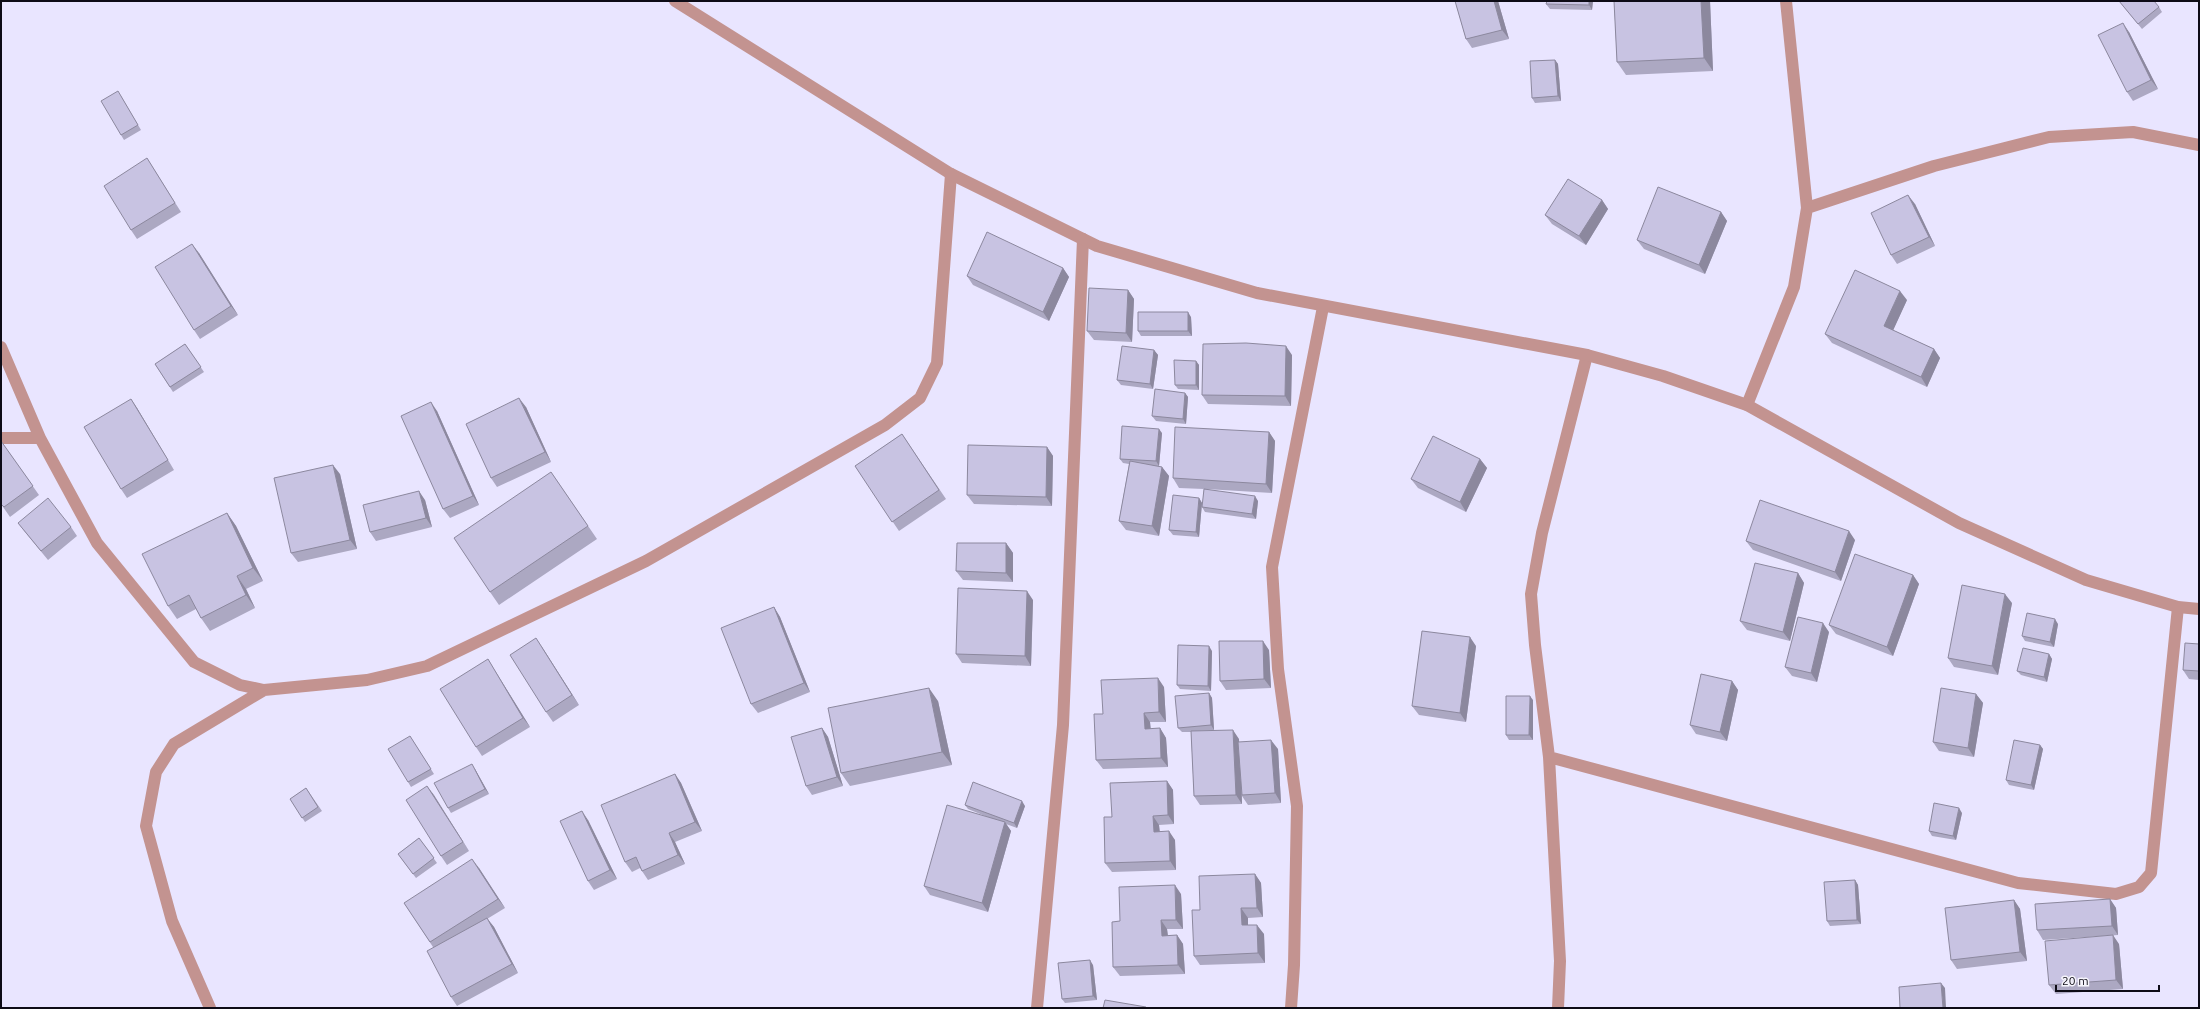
<svg xmlns="http://www.w3.org/2000/svg" width="2200" height="1009" viewBox="0 0 2200 1009" font-family="Ubuntu,sans-serif">
<rect width="100%" height="100%" fill="#e9e5ff"/>
<g fill="none" stroke-linecap="round" stroke-linejoin="round">
<path stroke="#c39390" stroke-width="12" d="M1807,208L1934,166L2049,137L2133,132L2199,145
M1,347L40,438L97,543L194,662L240,685L264,690L367,680L427,666L646,561L885,425L920,398L937,363L951,174
M1747,405L1794,287L1807,208L1786,1
M1,438H40
M1549,757L2018,883L2116,894L2139,887L2151,873L2178,607
M210,1008L172,921L146,826L156,772L174,744L264,690
M1037,1008L1063,725L1083,239
M1291,1008L1294,965L1297,806L1278,669L1272,567L1323,307
M1558,1008L1560,961L1549,757L1535,645L1531,594L1542,533L1587,355"/>
<path stroke="#c39390" stroke-width="12" d="M675,1L951,174L1097,246L1257,293L1587,355L1663,376L1747,405L1959,523L2086,580L2178,607L2199,609"/>
</g>
<path fill="#aca8c2" d="M1455,1H1498L1509,39L1472,48L1466,39Z
M1547,1H1593L1592,10L1550,9L1546,4Z
M1614,1H1710L1713,71L1626,75L1617,62Z
M2119,1L2159,7L2162,12L2142,29Z
M2129,32L2158,89L2133,101L2127,92Z
M1555,60L1558,64L1561,101L1535,103L1532,98Z
M121,96L141,130L124,140L121,135Z
M147,158L181,212L137,239L131,230Z
M1602,200L1608,209L1586,245L1552,224L1545,215Z
M1915,204L1935,246L1897,264L1891,255Z
M1721,212L1727,221L1705,274L1644,249L1637,240Z
M199,253L238,315L200,339L194,330Z
M1063,268L1069,277L1049,321L973,285L967,276Z
M1128,290L1134,299L1132,342L1094,340L1087,331Z
M1907,300L1893,330L1934,349L1940,358L1927,387L1832,343L1825,334Z
M1191,317L1192,336H1141L1138,331Z
M185,344L204,372L173,392L155,364Z
M1154,350L1158,355L1153,389L1121,385L1117,380Z
M1292,355L1291,406L1208,404L1202,395Z
M1196,361L1199,365V390L1178,389L1175,385Z
M1185,393L1188,397L1186,424L1156,421L1152,416Z
M131,399L137,408L174,470L127,498L121,489Z
M526,407L551,462L497,487L491,478Z
M437,411L479,505L450,518L443,509Z
M1269,432L1275,441L1272,493L1206,489L1258,501L1256,519L1205,512L1202,507L1204,489L1179,488L1173,478Z
M1162,433L1159,466H1154L1162,467L1169,476L1159,536L1126,530L1119,521L1129,464L1123,463L1120,459Z
M902,434L946,499L899,531L855,466Z
M1,441L39,495L10,517L1,504Z
M1047,447L1053,456L1052,506L974,504L967,495Z
M1480,459L1487,468L1466,512L1418,488L1411,479Z
M551,472L597,539L499,605L490,592Z
M340,474L357,549L298,562L291,553Z
M1199,498L1202,503L1199,537L1173,535L1169,530Z
M425,500L432,527L376,541L370,532Z
M227,513L236,526L263,581L246,589L255,608L210,631L201,618L196,609L177,619L168,606Z
M18,523L71,527L77,536L48,560L25,532Z
M1855,540L1841,581L1753,550L1746,541Z
M1006,543L1013,553V582L963,580L956,571Z
M1798,573L1804,583L1790,641L1747,630L1740,621Z
M1913,575L1919,584L1893,656L1836,634L1829,625Z
M1033,600L1031,666L962,663L956,654Z
M2012,603L1998,675L1954,667L1948,658Z
M774,607L780,617L810,692L758,713L751,704Z
M2058,624L2054,647L2025,641L2022,636Z
M1829,632L1817,682L1792,676L1785,667Z
M2199,644V680L2189,679L2183,670Z
M1476,646L1466,722L1419,715L1412,706Z
M542,647L579,705L553,722L546,712Z
M1269,650L1271,688L1226,690L1220,681Z
M1212,651L1211,691L1180,689L1177,685Z
M2049,654L2052,659L2047,682L2021,675L2017,671Z
M488,659L494,669L530,727L482,756L476,747Z
M1732,681L1738,690L1727,741L1696,734L1690,725Z
M1164,687L1166,722H1150L1151,729L1160,728L1166,738L1168,767L1103,769L1096,760L1103,714Z
M1209,693L1212,698L1214,730L1199,731L1239,739V742L1278,749L1281,803L1248,805L1242,796V804L1200,805L1194,796L1191,732H1182L1178,728Z
M1976,694L1983,703L1974,757L1939,751L1933,742Z
M1533,700V740H1509L1506,735Z
M938,701L952,765L850,786L841,773Z
M822,728L828,737L843,786L812,795L806,786Z
M410,736L434,774L411,787L408,782Z
M2040,745L2043,749L2034,790L2009,785L2006,780Z
M475,769L489,794L451,813L448,808Z
M675,774L681,783L702,831L675,842L685,864L648,880L640,868L632,872L625,862Z
M1167,781L1173,790L1174,824L1159,825L1160,831L1175,840L1176,870L1112,872L1105,863L1112,817Z
M427,786L469,851L447,865L441,856Z
M306,788L322,811L305,822L290,799Z
M965,805L1025,806L1017,828L1006,824L1011,831L988,912L930,895L924,886L990,818L968,809Z
M1962,813L1956,840L1932,836L1929,831Z
M588,820L617,879L594,890L588,881Z
M419,838L437,863L416,878L398,854Z
M479,868L505,908L487,919L494,927L518,973L457,1006L451,997L433,947L404,903Z
M1255,874L1261,883L1263,917L1248,918V925L1264,934L1265,963L1200,965L1194,956L1200,910Z
M1855,880L1858,885L1861,924L1830,926L1827,921Z
M1181,894L1183,929H1167L1168,936L1177,935L1183,944L1185,974L1120,976L1113,967Z
M2110,899L2116,908L2118,935L2043,940L2037,930Z
M2014,900L2020,909L2027,961L1957,969L1951,960Z
M2119,944L2123,989L2056,994L2049,985Z
M1093,965L1097,1000L1065,1003L1062,999Z"/>
<path fill="#8c889e" d="M1494,1H1498L1509,39L1502,30Z
M1589,1H1593L1592,10L1589,5Z
M1701,1H1710L1713,71L1704,58Z
M2123,23L2129,32L2158,89L2151,80Z
M1555,60L1558,64L1561,101L1558,96Z
M1908,195L1915,204L1935,246L1929,237Z
M1602,200L1608,209L1586,245L1579,236Z
M1721,212L1727,221L1705,274L1699,265Z
M192,244L199,253L238,315L231,306Z
M1063,268L1069,277L1049,321L1043,312Z
M1128,290L1134,299L1132,342L1126,333Z
M1900,291L1907,300L1891,335L1884,326Z
M1188,312L1191,317L1192,336L1188,331Z
M1286,346L1292,355L1291,406L1285,396Z
M1934,349L1940,358L1927,387L1921,377Z
M1154,350L1158,355L1153,389L1150,384Z
M1196,361L1199,365V390L1196,385Z
M1185,393L1188,397L1186,424L1183,419Z
M519,398L526,407L551,462L545,452Z
M131,399L137,408L174,470L168,460Z
M431,402L437,411L479,505L473,496Z
M1159,429L1162,433L1159,466L1156,461Z
M1269,432L1275,441L1272,493L1266,484Z
M1047,447L1053,456L1052,506L1046,497Z
M1480,459L1487,468L1466,512L1460,502Z
M333,465L340,474L357,549L350,540Z
M1162,467L1169,476L1159,536L1152,526Z
M419,491L425,500L432,527L426,518Z
M1255,496L1258,501L1256,519L1252,514Z
M1199,498L1202,503L1199,537L1196,532Z
M227,513L236,526L263,581L253,568Z
M1849,531L1855,540L1841,581L1835,572Z
M1006,543L1013,553V582L1006,573Z
M1798,573L1804,583L1790,641L1783,632Z
M1913,575L1919,584L1893,656L1887,647Z
M237,576L246,589L255,608L246,595Z
M1027,591L1033,600L1031,666L1025,656Z
M2005,594L2012,603L1998,675L1992,666Z
M774,607L780,617L810,692L804,683Z
M2055,619L2058,624L2054,647L2050,642Z
M1823,623L1829,632L1817,682L1811,673Z
M1470,637L1476,646L1466,722L1460,713Z
M536,638L542,647L579,705L572,695Z
M1263,641L1269,650L1271,688L1264,679Z
M1209,646L1212,651L1211,691L1208,686Z
M2049,654L2052,659L2047,682L2044,677Z
M488,659L494,669L530,727L523,718Z
M1158,678L1164,687L1166,722L1159,712Z
M1732,681L1738,690L1727,741L1720,732Z
M929,688L938,701L952,765L942,752Z
M1209,693L1212,698L1214,730L1211,725Z
M1976,694L1983,703L1974,757L1968,748Z
M1530,696L1533,700V740L1529,735Z
M1144,713L1150,722L1151,738L1145,729Z
M822,728L828,737L843,786L837,777Z
M1160,728L1166,738L1168,767L1161,758Z
M1233,730L1239,739L1242,804L1236,795Z
M1271,740L1278,749L1281,803L1275,793Z
M2040,745L2043,749L2034,790L2031,785Z
M472,764L475,769L489,794L485,789Z
M675,774L681,783L702,831L695,822Z
M1167,781L1173,790L1174,824L1168,815Z
M427,786L434,795L469,851L463,842Z
M1022,801L1025,806L1017,828L1014,823Z
M1959,808L1962,813L1956,840L1953,836Z
M582,811L588,820L617,879L610,870Z
M1153,816L1159,825L1160,841L1154,832Z
M1005,822L1011,831L988,912L982,903Z
M1169,831L1175,840L1176,870L1170,861Z
M669,833L675,842L685,864L678,855Z
M472,859L479,868L505,908L498,899Z
M1255,874L1261,883L1263,917L1257,908Z
M1855,880L1858,885L1861,924L1857,920Z
M1175,885L1181,894L1183,929L1176,920Z
M2110,899L2116,908L2118,935L2112,926Z
M2014,900L2020,909L2027,961L2020,952Z
M1241,908L1248,918V934L1242,925Z
M487,918L494,927L518,973L512,964Z
M1161,920L1167,929L1169,945L1162,936Z
M1257,925L1264,934L1265,963L1258,953Z
M1177,935L1183,944L1185,974L1178,965Z
M2113,935L2119,944L2123,989L2116,980Z
M1090,960L1093,965L1097,1000L1093,996Z
M1941,983L1945,988L1946,1008H1943Z"/>
<path fill="#c8c3e2" stroke="#8c889e" d="M1455,1H1494L1502,30L1466,39Z
M1547,1H1589V5L1546,4Z
M1614,1H1701L1704,58L1617,62Z
M2119,1H2154L2159,7L2138,24Z
M2123,23L2151,80L2127,92L2098,35Z
M1555,60L1558,96L1532,98L1530,61Z
M118,91L138,125L121,135L101,101Z
M147,158L175,203L131,230L104,186Z
M1568,179L1602,200L1579,236L1545,215Z
M1658,187L1721,212L1699,265L1637,240Z
M1908,195L1929,237L1891,255L1871,213Z
M987,232L1063,268L1043,312L967,276Z
M192,244L231,306L194,330L155,267Z
M1855,270L1900,291L1884,326L1934,349L1921,377L1825,334Z
M1089,288L1128,290L1126,333L1087,331Z
M1138,312H1188V331H1138Z
M1246,343L1286,346L1285,396L1202,395L1203,344Z
M185,344L201,367L170,387L155,364Z
M1122,346L1154,350L1150,384L1117,380Z
M1174,360L1196,361V385H1175Z
M1155,389L1185,393L1183,419L1152,416Z
M519,398L545,452L491,478L466,424Z
M131,399L168,460L121,489L84,427Z
M431,402L473,496L443,509L401,416Z
M1122,426L1159,429L1156,461L1120,459Z
M1175,427L1269,432L1266,484L1173,478Z
M902,434L939,490L892,522L855,466Z
M1433,436L1480,459L1460,502L1411,479Z
M1,441L33,486L4,507L1,504Z
M968,445L1047,447L1046,497L967,495Z
M1130,461L1162,467L1152,526L1119,521Z
M333,465L350,540L291,553L274,478Z
M551,472L588,526L490,592L454,538Z
M1204,489L1255,496L1252,514L1202,507Z
M419,491L426,518L370,532L363,505Z
M1173,495L1199,498L1196,532L1169,530Z
M48,498L71,527L41,551L18,523Z
M1760,500L1849,531L1835,572L1746,541Z
M227,513L253,568L237,576L246,595L201,618L189,595L168,606L142,554Z
M957,543H1006V573L956,571Z
M1855,554L1913,575L1887,647L1829,625Z
M1755,563L1798,573L1783,632L1740,621Z
M1962,585L2005,594L1992,666L1948,658Z
M958,588L1027,591L1025,656L956,654Z
M774,607L804,683L751,704L721,628Z
M2027,613L2055,619L2050,642L2022,636Z
M1798,617L1823,623L1811,673L1785,667Z
M1422,631L1470,637L1460,713L1412,706Z
M536,638L572,695L546,712L510,655Z
M1219,641H1263L1264,679L1220,681Z
M2185,643L2199,644V671L2183,670Z
M1178,645L1209,646L1208,686L1177,685Z
M2023,648L2049,654L2044,677L2017,671Z
M488,659L523,718L476,747L440,689Z
M1701,674L1732,681L1720,732L1690,725Z
M1158,678L1159,712L1144,713L1145,729L1160,728L1161,758L1096,760L1094,714H1103L1101,680Z
M929,688L942,752L841,773L828,708Z
M1941,688L1976,694L1968,748L1933,742Z
M1209,693L1211,725L1178,728L1175,696Z
M1506,696H1530L1529,735H1506Z
M822,728L837,777L806,786L791,737Z
M1233,730L1236,795L1194,796L1191,731Z
M410,736L431,769L408,782L388,749Z
M1271,740L1275,793L1242,795L1238,742Z
M2014,740L2040,745L2031,785L2006,780Z
M472,764L485,789L448,808L434,783Z
M675,774L695,822L669,833L678,855L642,871L636,857L625,862L601,805Z
M1167,781L1168,815L1153,816L1154,832L1169,831L1170,861L1105,863L1104,817H1112L1110,783Z
M973,782L1022,801L1014,823L965,805Z
M427,786L463,842L441,856L406,800Z
M306,788L318,807L302,818L290,799Z
M1934,803L1959,808L1953,836L1929,831Z
M947,805L1005,822L982,903L924,886Z
M582,811L610,870L588,881L560,821Z
M419,838L434,858L413,874L398,854Z
M472,859L498,899L430,942L404,903Z
M1255,874L1257,908H1241L1242,925H1257L1258,953L1194,956L1192,910H1200L1199,876Z
M1855,880L1857,920L1827,921L1824,882Z
M1175,885L1176,920H1161L1162,936L1177,935L1178,965L1113,967L1112,922L1120,921L1119,887Z
M2110,899L2112,926L2037,930L2035,904Z
M2014,900L2020,952L1951,960L1945,908Z
M487,918L512,964L451,997L427,951Z
M2113,935L2116,980L2049,985L2045,941Z
M1090,960L1093,996L1062,999L1058,963Z
M1941,983L1943,1008H1900L1899,987Z
M1105,1000L1146,1007L1145,1008H1103Z"/>
<rect width="2200" height="1009" fill="none" stroke="#0d0b16" stroke-width="4"/>
<path d="M2056 985v6h103v-6" fill="none" stroke="#0d0b16" stroke-width="2"/>
<text x="2062" y="985" font-size="12" fill="#0d0b16" stroke="#f6f5fc" stroke-width="3" paint-order="stroke">20 m</text>
</svg>
